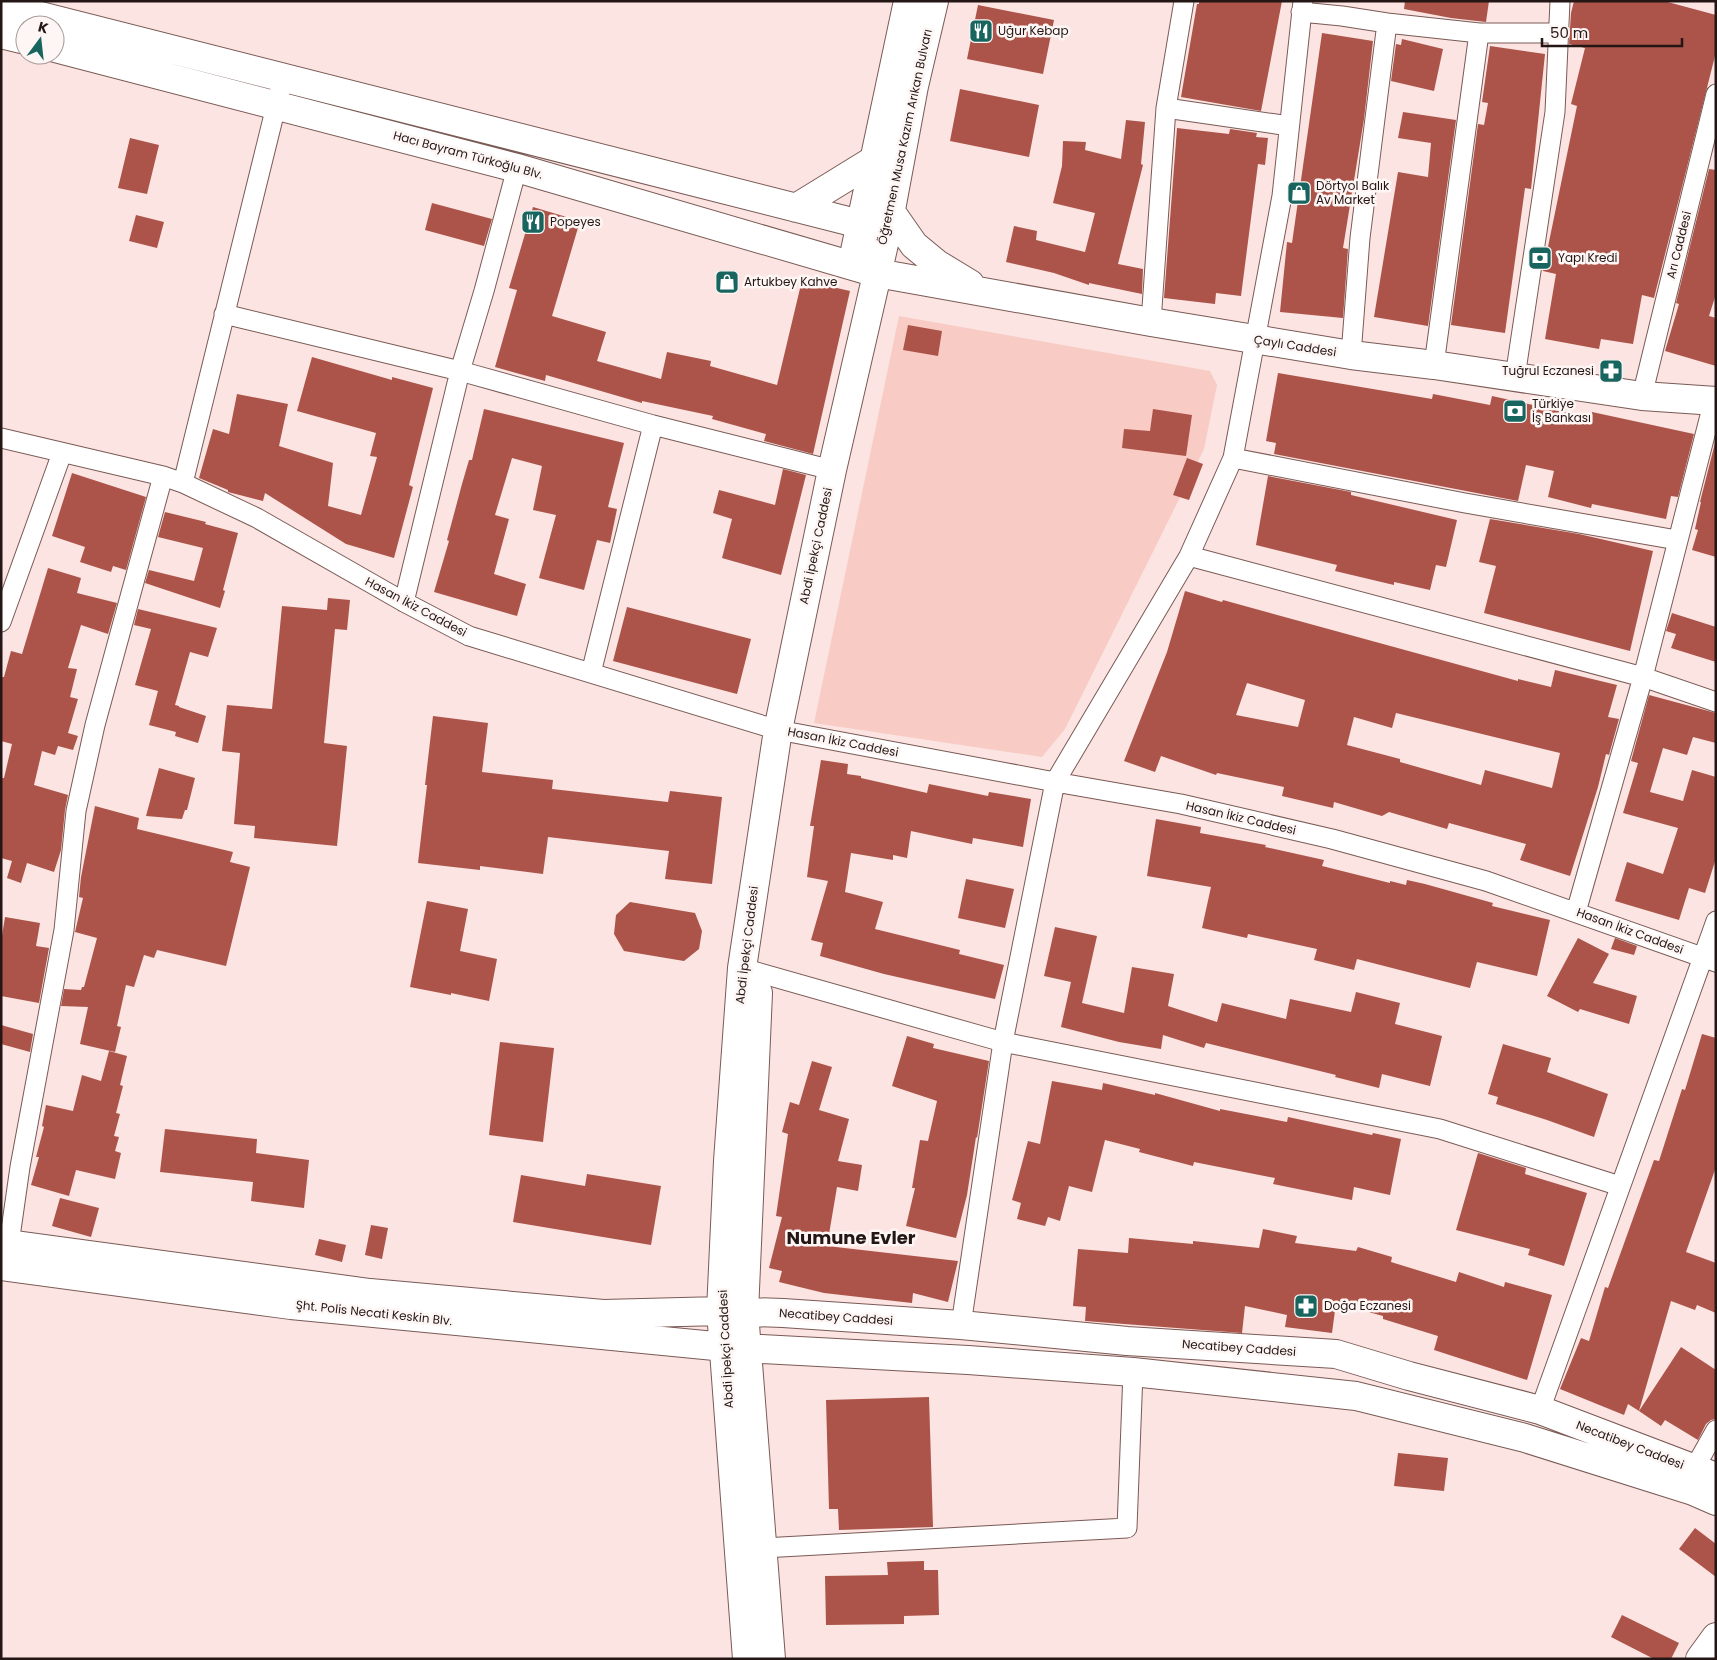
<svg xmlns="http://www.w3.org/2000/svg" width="1717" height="1660" viewBox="0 0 1717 1660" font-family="Poppins,sans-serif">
<rect width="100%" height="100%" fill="#fbe4e1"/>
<path fill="#f8ccc5" d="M899,316L1210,371L1217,385L1204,449L1065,729L1042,757L814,723Z"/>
<path fill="#ac5449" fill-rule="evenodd" d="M1199,1H1282L1261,111L1181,97L1197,4H1199Z
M1405,1H1489L1486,22L1451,18L1404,9Z
M1574,1H1664L1716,15V52L1654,298L1642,295L1633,344L1601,339L1599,349L1545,339L1556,274L1543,271L1577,106L1571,104L1585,48L1569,44L1571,13Z
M978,5L1054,20L1043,74L967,59Z
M1322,33L1373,41L1364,119L1343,248L1348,249L1343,318L1280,312L1287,242L1292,243Z
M1402,39L1443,49L1434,91L1391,81L1396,44L1401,45Z
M1490,46L1545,54L1531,189L1525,188L1505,333L1451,325L1478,124L1484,125L1488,103L1482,102Z
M960,89L1039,105L1029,157L950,141Z
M1403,112L1456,120L1428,326L1374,317L1398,172L1428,177L1431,143L1398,138Z
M1126,120L1145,122L1141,164L1143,165L1118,264L1143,269L1142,294L1089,283V285L1054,273L1006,262L1014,226L1037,231L1036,240L1085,252L1095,213L1053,203L1062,166L1063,141L1086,142L1085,150L1121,159Z
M1177,128L1229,134L1230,129L1257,133L1256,137L1268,138L1265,165L1258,164L1241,296L1216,293L1215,304L1164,298Z
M130,138L159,145L147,194L118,188Z
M1709,169L1716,170V294L1709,316L1716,318V366L1665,351L1679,304L1676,303Z
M432,203L492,219L484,246L425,230Z
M533,207L580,221L552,316L606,332L597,361L661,379L667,352L711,361L710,366L777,385L802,280L850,291L813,454L764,441L766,434L712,419L713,416L642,401V403L546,375L545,381L495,367L517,290L509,288Z
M136,215L164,222L157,248L129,241Z
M908,325L942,331L938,356L903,350Z
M312,357L392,380V377L433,388L409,485L413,487L394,558L346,544L265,493L263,501L228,492V490L199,478L213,429L229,434L237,394L288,404L279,446L333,463L328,506L361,515L377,457L370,456L376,433L297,411Z
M1278,373L1432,399L1433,394L1490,405L1492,396L1591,418L1592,412L1694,434L1678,497L1671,496L1666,519L1592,504L1591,508L1548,497L1554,471L1526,465L1518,501L1274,454L1276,443L1266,441Z
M484,409L624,443L608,507L617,509L610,543L597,540L584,590L539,578L556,515L533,510L542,466L512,458L495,515L509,519L494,574L526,584L517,616L434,592L449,541L447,540L462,484L469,460H472Z
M1153,409L1192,415L1186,456L1122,448L1124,429L1150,431Z
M1716,439V557L1692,550L1698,530L1695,529L1701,502H1700Z
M1187,458L1203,464L1189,500L1173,495Z
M783,469L806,475L781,575L722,558L732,519L713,513L719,490L775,505Z
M72,473L146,497L126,570L113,566L111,572L80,562L85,547L52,536Z
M1268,476L1351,492V495L1457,520L1446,567L1436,565L1430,590L1394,582V585L1335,571L1337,565L1256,545Z
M165,512L206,522L205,524L238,533L223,590L225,591L220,608L145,583L149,570L194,581L203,548L158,537Z
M1490,519L1579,534L1653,551L1630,651L1484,613L1496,566L1479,562Z
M48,568L81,578L77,593L117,603L108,634L81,625L68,668L77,669L70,697L78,699L68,733L78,736L73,750L58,746L55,755L42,751L34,785L68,795L65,810L61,850L54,872L27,863L21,883L7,878L12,861L1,858V778H4L12,744L1,741V677H4L11,651L22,654Z
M1185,591L1222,602L1223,600L1518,681V679L1551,687L1555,670L1617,685L1608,717L1619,719L1609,755L1606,754L1598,787L1570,876L1520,860L1526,844L1449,823L1447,829L1389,812L1382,816L1334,802L1333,808L1282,796L1284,787L1217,773L1216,775L1161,756L1155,772L1124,761L1167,652ZM1247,683L1305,700L1298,727L1236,715ZM1396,713L1560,753L1552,788L1485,770L1481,785L1400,762V759L1347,745L1354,717L1392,728Z
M328,598L350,600L347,630L335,629L324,743L347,746L337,846L254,838L255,826L234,824L240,753L222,751L227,705L272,709L282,606L327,610Z
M627,607L751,639L737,694L613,661Z
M138,609L217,628L208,657L190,652L175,705L179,706V707L206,716L198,743L175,736L176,732L149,725L158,691L135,685L151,629L134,625Z
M1672,613L1716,627V662L1671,648L1676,634L1666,631Z
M1649,695L1716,713V743L1693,737L1687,755L1663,748L1650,792L1683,801L1692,770L1716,777V858L1705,893L1689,888L1679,920L1615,901L1627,862L1663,874L1678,828L1623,813L1638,763L1631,761Z
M433,716L488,723L482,772L553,780L552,789L668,802L670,791L722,797L712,884L665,879L669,851L548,837L543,874L480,866V870L418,863L427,785H425Z
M821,760L848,764L847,774L861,776V778L927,793L929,784L988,796L989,792L1031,799L1023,847L973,838L972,844L911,831L907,858L893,855V860L851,853L845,892L883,902L875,929L960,950L959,954L1004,965L995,999L884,974L820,956L823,943L811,940L828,881L807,877L814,826H810Z
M159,768L195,778L187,810H185L182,819L146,816Z
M95,806L139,818L137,829L233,852L230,862L250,867L226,966L157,950L154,958L144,955L134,987L126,985L117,1026L121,1027L115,1052L80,1044L88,1007L61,1006L64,989L81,990L82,987H84L97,938L75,932L83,898L79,897L81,877Z
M1156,819L1201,827L1200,833L1266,845L1265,847L1324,860L1322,866L1390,883V881L1406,885L1407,880L1425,884L1493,903L1492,906L1550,920L1537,976L1477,962L1470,988L1357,959L1354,970L1314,960L1317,949L1248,934L1247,938L1202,928L1211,887L1147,876Z
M966,879L1014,889L1005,928L958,918Z
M427,901L468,909L460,951L497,959L489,1001L451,993V995L410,987Z
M630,902L695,913L702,931L699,949L684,961L624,951L614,934L616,915Z
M5,917L40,923L36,946L49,948L39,1003L1,996V936H2Z
M1055,927L1097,936L1082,1003L1124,1013L1132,967L1174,974L1168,1006L1217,1022L1222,1003L1286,1019L1290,999L1351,1012L1356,992L1400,1003L1395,1024L1442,1036L1430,1086L1382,1074L1379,1088L1335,1077L1336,1075L1206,1043L1204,1048L1163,1035L1161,1049L1119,1042L1061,1027L1071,982L1044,976Z
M1578,938L1609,954L1593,983L1637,996L1629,1024L1580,1009L1578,1012L1547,996Z
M1615,938L1637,946L1634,955L1611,949Z
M1,1025L33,1034L30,1052L1,1044Z
M1702,1034L1716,1038V1167L1686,1252L1716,1263V1313L1697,1305L1695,1310L1671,1301L1639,1411L1628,1404L1624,1415L1560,1389L1581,1338L1589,1341L1605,1287L1608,1288L1654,1160L1659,1161L1682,1089L1685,1090Z
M907,1036L934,1044L933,1048L989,1061L977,1138L976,1137L967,1195L956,1238L906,1226L915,1188H912L920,1140L928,1141L937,1101L892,1086Z
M500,1042L554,1048L543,1142L489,1135Z
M1503,1044L1551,1058L1547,1072L1608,1094L1594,1137L1547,1120L1496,1104L1498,1097L1488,1094Z
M109,1051L127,1056L120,1085L123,1086L116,1113L120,1114L114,1136L119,1137L115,1151L121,1153L115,1179L76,1170L69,1196L31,1185L39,1157H36L44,1127L42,1126L46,1105L73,1111L82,1075L101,1081Z
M812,1061L832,1067L819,1110L849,1119L838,1161L862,1165L858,1191L837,1187L827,1246L958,1261L948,1302L913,1293L912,1303L824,1293L779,1282L782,1271L769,1268L782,1217L776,1216L788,1134L782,1132L790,1102L799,1105Z
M1052,1081L1102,1090L1103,1083L1155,1095V1093L1220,1111V1109L1287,1122L1288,1117L1372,1135L1373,1133L1401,1139L1390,1195L1354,1187L1352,1200L1273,1184L1275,1178L1194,1162L1193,1166L1139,1152L1140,1149L1105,1140L1092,1192L1069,1186L1060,1221L1048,1217L1045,1226L1017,1219L1021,1203L1012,1200L1017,1182L1028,1141L1040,1144Z
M165,1129L257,1139L256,1153L309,1160L304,1208L251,1201L253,1182L160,1172Z
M1478,1153L1526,1168L1525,1174L1587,1193L1564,1266L1528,1255L1530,1249L1456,1230Z
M587,1174L661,1186L651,1245L513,1222L521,1175L585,1186Z
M60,1198L99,1208L91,1237L52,1226Z
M371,1225L388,1228L382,1259L365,1255Z
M1263,1229L1297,1236L1295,1243L1356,1251L1358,1247L1392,1257L1391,1262L1456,1282L1459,1272L1504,1287L1505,1282L1552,1295L1527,1380L1434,1350L1438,1336L1383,1319V1316L1336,1303L1332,1333L1285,1327L1287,1315L1245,1306L1242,1333L1085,1321L1086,1307L1073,1306L1078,1249L1128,1253L1129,1238L1193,1244V1241L1259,1248Z
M319,1239L346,1245L342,1262L315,1255Z
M1681,1347L1716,1370V1419L1711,1420L1706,1424L1698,1440L1665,1420L1661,1426L1639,1411Z
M929,1397L933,1527L839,1530L838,1509H829L826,1400Z
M1398,1453L1448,1458L1444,1491L1394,1486Z
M1695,1528L1716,1544V1577L1679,1549Z
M924,1561V1570H938L939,1615L904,1616V1624L826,1625L825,1576L888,1575L887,1562Z
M1622,1615L1679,1643L1671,1659H1654L1611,1637Z"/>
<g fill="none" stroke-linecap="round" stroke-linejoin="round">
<g stroke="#7a5a55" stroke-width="21">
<path id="street" d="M1301,12L1342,16L1387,23L1479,33H1558
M1166,108L1289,126
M224,314L460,371L653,425L832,470
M1151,322L1166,108L1184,1
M1351,355L1360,238L1387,23
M1434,365L1479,33
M1515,377L1555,112L1560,1
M1642,396L1716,94
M1,438L163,476L183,483L257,518L404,602L469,636L778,730L1055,782L1181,804L1332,839L1486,881L1716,962
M1233,458L1465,503L1677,540
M183,483L283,78
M1189,556L1643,677L1716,702
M404,602L460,371L484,291L517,168
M1,622L62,453
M591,673L653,425
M1576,912L1643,677L1714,400
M742,968L1003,1042L1440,1129L1620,1186
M9,1244L20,1167L64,930L76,811L95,725L163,476
M961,1325L1003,1042L1055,782L1189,556L1233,458L1282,196L1303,1
M1540,1410L1716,921
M1694,1469L1716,1430
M763,1548L1127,1528L1133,1372"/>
</g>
<g stroke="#7a5a55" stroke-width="30">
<path id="secondary" d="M1,6L860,224
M1,34L25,40
M55,48L517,168L877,273L1151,322L1351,355L1434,365L1642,396L1716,401
M796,208L874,160
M891,212L914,245L937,264L970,284
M852,265L908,1
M758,993L744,1312L771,1659
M1,1243L370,1293L603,1314L721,1311L783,1313L961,1325L1127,1341L1336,1354L1409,1376L1540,1410L1716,1477
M1,1266L291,1305L725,1347L968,1360L1133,1372L1356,1396L1525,1438L1693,1491L1716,1501
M747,1659L721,1311L728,1161L742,968L778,730L832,470L887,231L914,86L934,1
M1700,1659L1716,1637"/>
</g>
<use href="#street" stroke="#fff" stroke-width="19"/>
<use href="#secondary" stroke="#fff" stroke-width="28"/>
</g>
<defs>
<g id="restaurant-square" transform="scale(1.25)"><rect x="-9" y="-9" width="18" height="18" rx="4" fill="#186560" stroke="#fdf6f4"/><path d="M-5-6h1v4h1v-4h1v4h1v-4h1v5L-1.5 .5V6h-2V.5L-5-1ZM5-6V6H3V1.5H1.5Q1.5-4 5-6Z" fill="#fff"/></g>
<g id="shop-square" transform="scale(1.25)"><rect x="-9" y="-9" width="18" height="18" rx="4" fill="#186560" stroke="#fdf6f4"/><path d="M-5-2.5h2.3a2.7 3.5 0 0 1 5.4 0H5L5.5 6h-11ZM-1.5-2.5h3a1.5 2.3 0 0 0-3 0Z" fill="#fff"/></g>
<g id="bank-square" transform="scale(1.25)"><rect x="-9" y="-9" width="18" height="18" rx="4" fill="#186560" stroke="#fdf6f4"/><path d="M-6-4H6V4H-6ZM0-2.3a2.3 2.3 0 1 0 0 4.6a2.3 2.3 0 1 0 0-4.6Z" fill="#fff"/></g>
<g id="pharmacy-square" transform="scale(1.25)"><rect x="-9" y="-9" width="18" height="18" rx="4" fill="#186560" stroke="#fdf6f4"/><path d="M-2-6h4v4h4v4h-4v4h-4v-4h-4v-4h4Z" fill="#fff"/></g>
</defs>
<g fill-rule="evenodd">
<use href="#restaurant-square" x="981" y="31"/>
<use href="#shop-square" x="1299" y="193"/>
<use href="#restaurant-square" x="533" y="222"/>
<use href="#bank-square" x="1540" y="258"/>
<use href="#shop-square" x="727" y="282"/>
<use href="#pharmacy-square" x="1611" y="371"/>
<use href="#bank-square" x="1515" y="411"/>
<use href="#pharmacy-square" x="1306" y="1306"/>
</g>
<g text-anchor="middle" stroke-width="5" stroke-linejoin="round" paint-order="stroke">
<g font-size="12" fill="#231614" stroke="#fdf6f4" text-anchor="start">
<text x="998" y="35">Uğur Kebap</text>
<text x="1316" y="190">Dörtyol Balık<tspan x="1316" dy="14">Av Market</tspan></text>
<text x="550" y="226">Popeyes</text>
<text x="1558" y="262">Yapı Kredi</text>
<text x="744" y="286">Artukbey Kahve</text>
<text x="1594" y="375" text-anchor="end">Tuğrul Eczanesi</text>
<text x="1532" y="408">Türkiye<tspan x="1532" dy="14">İş Bankası</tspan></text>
<text x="1324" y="1310">Doğa Eczanesi</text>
</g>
<g font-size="12" fill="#231614" stroke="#fdf6f4">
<text transform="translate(905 137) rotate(-78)" y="4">Öğretmen Musa Kazım Arıkan Bulvarı</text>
<text transform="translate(468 155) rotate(15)" y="4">Hacı Bayram Türkoğlu Blv.</text>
<text transform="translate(1679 245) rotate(-76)" y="4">Arı Caddesi</text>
<text transform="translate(1295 346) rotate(9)" y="4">Çaylı Caddesi</text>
<text transform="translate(816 546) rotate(-78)" y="4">Abdi İpekçi Caddesi</text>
<text transform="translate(416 607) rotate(28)" y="4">Hasan İkiz Caddesi</text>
<text transform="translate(843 742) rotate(11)" y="4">Hasan İkiz Caddesi</text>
<text transform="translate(1241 818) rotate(13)" y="4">Hasan İkiz Caddesi</text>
<text transform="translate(1630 931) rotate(20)" y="4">Hasan İkiz Caddesi</text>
<text transform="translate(747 945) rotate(-83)" y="4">Abdi İpekçi Caddesi</text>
<text transform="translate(374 1313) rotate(6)" y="4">Şht. Polis Necati Keskin Blv.</text>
<text transform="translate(836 1317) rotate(4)" y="4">Necatibey Caddesi</text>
<text transform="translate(1239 1348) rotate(4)" y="4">Necatibey Caddesi</text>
<text transform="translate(726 1349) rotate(-93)" y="4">Abdi İpekçi Caddesi</text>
<text transform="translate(1630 1445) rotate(21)" y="4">Necatibey Caddesi</text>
</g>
<g font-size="18" font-weight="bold" fill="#231614" stroke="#fdf6f4">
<text x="851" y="1244">Numune Evler</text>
</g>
</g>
<rect width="1717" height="1660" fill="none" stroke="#231614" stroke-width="5"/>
<g transform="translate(40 40) rotate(15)"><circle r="24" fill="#fdf6f4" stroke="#a69c9a"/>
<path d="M0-4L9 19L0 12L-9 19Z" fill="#186560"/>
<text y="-8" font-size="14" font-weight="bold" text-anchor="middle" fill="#231614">K</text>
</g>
<path d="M1542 38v8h140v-8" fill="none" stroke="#231614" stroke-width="2.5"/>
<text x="1550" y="38" font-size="15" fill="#231614" stroke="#fdf6f4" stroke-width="4" paint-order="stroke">50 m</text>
</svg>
